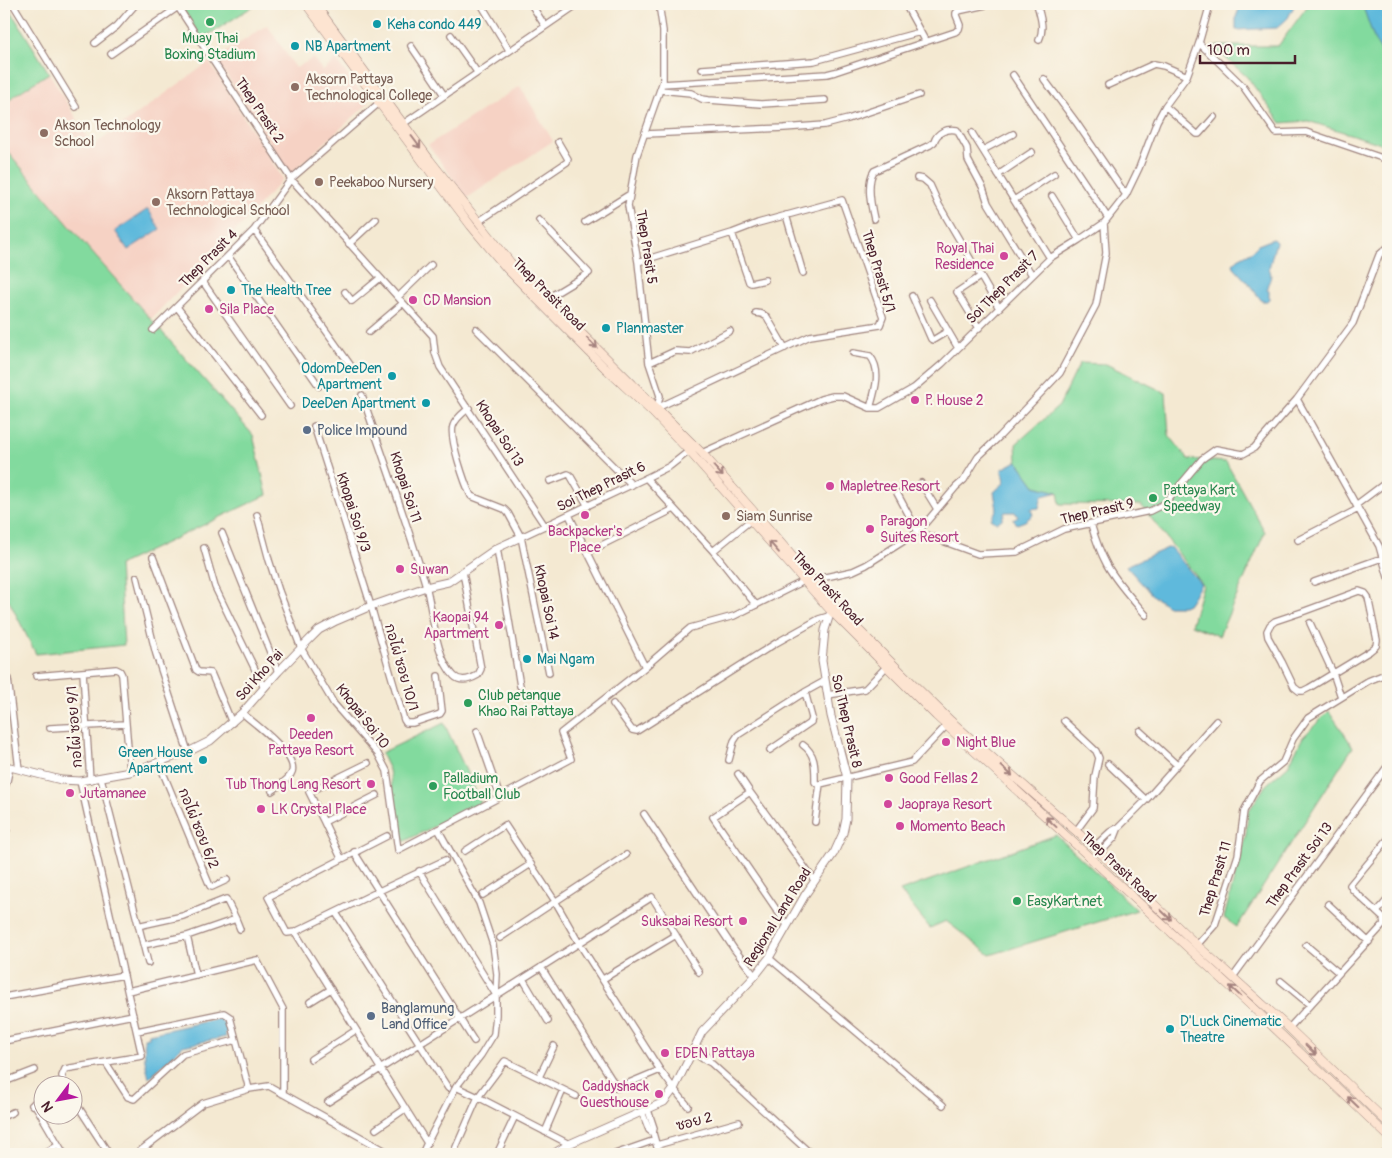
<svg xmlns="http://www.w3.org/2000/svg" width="1392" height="1158" viewBox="0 0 1392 1158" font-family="Pangolin,'Playpen Sans Thai',sans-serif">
<rect width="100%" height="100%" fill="#fbf7ec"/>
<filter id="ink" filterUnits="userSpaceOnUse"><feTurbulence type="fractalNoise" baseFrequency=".02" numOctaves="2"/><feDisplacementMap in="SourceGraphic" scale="10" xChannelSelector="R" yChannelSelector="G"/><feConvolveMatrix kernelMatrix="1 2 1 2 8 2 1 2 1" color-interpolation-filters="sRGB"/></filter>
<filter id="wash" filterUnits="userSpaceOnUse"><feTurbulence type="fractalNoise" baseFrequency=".0096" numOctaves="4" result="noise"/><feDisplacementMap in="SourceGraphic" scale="20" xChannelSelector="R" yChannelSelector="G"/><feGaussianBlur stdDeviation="1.12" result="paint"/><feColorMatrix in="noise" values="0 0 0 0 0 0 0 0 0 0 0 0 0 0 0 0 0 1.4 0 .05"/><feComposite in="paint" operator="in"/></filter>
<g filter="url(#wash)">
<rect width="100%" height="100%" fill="#f4e9d2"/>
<path fill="#f6d2c4" d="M267,25L296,68L313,58L323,71L336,60L369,103L290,174L216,59Z
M209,62L283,179L246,220L151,319L88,248L4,147V105L15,95L49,73L93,146Z
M520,86L553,141L467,198L428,145Z"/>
<path fill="#82da9e" stroke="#667c64" d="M180,4H254L255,5L202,39Z
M1309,4H1388V146L1308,121L1281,123L1247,77L1212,46H1278Z
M10,10L49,73L15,95L4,105V14Z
M4,147L88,248L253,435L267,495L119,565L124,645L36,654L4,591Z
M1080,363L1106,364L1166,393L1169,435L1188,459L1226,462L1265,532L1219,636L1191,625L1203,585L1141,505L1060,504L1058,492L1035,486L1017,461L1016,444L1059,406Z
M1329,711L1353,747L1237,927L1224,918L1246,834L1248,812L1266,785L1288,766L1303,737Z
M444,723L481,803L401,843L389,770L381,753Z
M1056,835L1137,910L990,955L946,921L930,928L900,891Z"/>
<path fill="#5eb9dc" stroke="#546c84" d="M1241,4H1295L1288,18L1277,28L1236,30V17Z
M1362,4H1388V63L1375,41Z
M148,209L160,229L128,250L115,231Z
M1273,239L1276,242L1269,268C1274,279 1267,281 1267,289L1269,290V299L1267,301H1262L1248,283L1235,269L1233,264L1238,259L1251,252L1258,245Z
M1017,461L1035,486L1058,492L1042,496L1039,508L1031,509L1033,515L1025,521L1017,524L1013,520L1018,517L1015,512H1005L1002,519L997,523L991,519L997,509L994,492L1004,483L1002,469Z
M1170,547L1201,584L1189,603L1183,606H1168L1153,596L1126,566Z
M221,1018L222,1023L227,1022L229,1032L225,1033L226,1037L183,1046L149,1078L145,1061L144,1038L149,1037V1034Z"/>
</g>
<g filter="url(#ink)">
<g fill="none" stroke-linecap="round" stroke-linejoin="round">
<g stroke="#9f847e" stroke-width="8">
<path id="minor" d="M13,4L76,107
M176,4L234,93L291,179L433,336L435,353L440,367L545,526
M481,4L509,50
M531,4L545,26
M905,4L926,42
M1037,4C1040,16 1045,28 1039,40
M660,8L668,4
M451,35L477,72
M95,43L117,26L136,4
M1199,43L1242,85L1276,133L1306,132L1388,160
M411,46L444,95
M111,54L178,7
M702,69L814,61L920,32
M1013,75L1108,218
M1044,79L1076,122L1126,195
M662,84L827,74L835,72L955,32L959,29L960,25L956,15V13L958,11L990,4
M1108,85L1154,64L1164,66L1187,76
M660,90L691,93L702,99L709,100L761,104L825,100
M1165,106L1197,134H1199L1214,117
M403,124L578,4
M972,133L1050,258
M645,134L784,128L825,125L848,119L919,95
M983,150L1013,134
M998,175L1032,152
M917,178L923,179L930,185L939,205L999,308
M1052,196L1079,240
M1014,200L1054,174
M786,215L803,273
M874,219C871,206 866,183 874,171L930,145L934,142C937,132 947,128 957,130L967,148L968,160L983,188L988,203L1032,275
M539,220L589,273L546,299
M478,222L567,162L568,159L558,142
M585,222L630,194
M254,230L354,370
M732,233L749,282L751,283L765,280
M349,244L376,219
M228,256L319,386
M638,262L732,233L758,223L842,200L883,317L880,325L810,336L657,408
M203,282L290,406
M345,292L352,301L380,278
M912,296L931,339L933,340L948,331
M398,297L431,265
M930,300L958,348
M177,307L261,415
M756,313L762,314L767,317L785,348
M979,328L957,292L981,276
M476,329L632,485
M153,330L254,230L291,179L379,103
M369,332L403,303
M853,353L870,356C882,370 875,391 870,408
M649,363L675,351L690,352L730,331
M362,395C383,458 407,522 426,586C433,612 435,657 454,676C461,683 471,679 478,675L481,669L463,572
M1297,399L1379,546L1388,577
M469,408C463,413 455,419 453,426C449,438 465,484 471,496L504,509L508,513L521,537L549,673
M657,408L660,396L649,363L638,262L628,206L637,155L663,81V31L659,4
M314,426L371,606L404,720L406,723H413L440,714L442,711L438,676
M702,453L821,399L833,396H843L870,408H879L914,388L942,364L1050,258L1079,240L1104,223L1126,195L1139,168L1157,121L1165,106L1187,76L1199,43L1210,4
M646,478L713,551L756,605
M550,481L568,474L570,475L588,506
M921,483L937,509
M897,493L918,532
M1356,505L1388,481
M257,515L269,560L279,591L301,648L334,704L378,754L387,771L398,850L500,797L571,759L561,733L645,667L690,628L734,616L804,581
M569,515L645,667
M1091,524C1095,538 1100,552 1107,565C1117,583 1132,599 1146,615
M918,532L978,554L1017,552L1064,529L1150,511L1164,504L1202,459L1216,449L1243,454L1254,448L1297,399L1353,323L1379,255L1388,247
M222,533L278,672
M521,537L646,478L670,466L689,451
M1298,540L1358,509
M204,548L215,587L264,688
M497,548L520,686
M713,551L751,520
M588,552L674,509
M153,557L196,670L199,672L211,673L232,723
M137,577L156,654L188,752
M812,580L853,571L866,565L918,532L956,487L964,480L978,457L1000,436L1060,373L1096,305L1106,253L1104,223
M1314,582L1382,558
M1359,591L1365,593L1368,597L1377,640L1376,646L1370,651L1309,688L1303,691H1299L1294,687L1282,662L1268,637L1267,631L1270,625L1275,621L1302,612Z
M1310,623L1333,673L1341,697
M4,670L8,679L19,769
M83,672L90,780
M36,676L116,669L120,671L122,675L130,772
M828,695L865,689L886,667
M613,704L632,730L637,731L776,643L819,619L829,616
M242,713C254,723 298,755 292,772C290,779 278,786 272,791
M1064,721L1096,751L1099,758L1095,776L1093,808L1076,831
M50,728L125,724
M477,731L500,797
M1140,731L1177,765
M803,745C816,754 815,768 815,782L817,784H820L912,762L946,726
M770,750L811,722L812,718L805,692
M729,760L734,741L738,735L805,692L825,681
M159,763L210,886L212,887L227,880
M1108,764L1146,800
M738,774L750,792
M101,778L148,963
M4,789L7,781L10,767
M4,805L7,829
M644,814L734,949L755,976
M324,822L377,795
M815,822L820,784
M387,836L268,897L287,933L295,932L379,891L445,860
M1094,847L1110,832L1119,827
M465,851L505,825L555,901L579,943L660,1070L674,1089L688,1106
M354,852L474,1041
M1100,853L1115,837L1119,827L1146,800L1216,721
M341,858L324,822L309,792L368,763
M419,871L496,995
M483,895L531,864
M1328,904L1369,942
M1377,912L1388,899
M336,913L448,1088
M236,919L240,929
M142,925L183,916L226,899L236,919L187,936L148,944
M787,925L713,817L750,792L814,880
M295,932L427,1143
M187,936L196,975
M500,938L626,855
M1197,945L1215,925L1238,855L1244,811L1260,781L1283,762L1293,739L1308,718L1368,681L1388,673
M1306,945L1339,973
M769,958L943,1105
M541,967L617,1088L660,1070
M1233,977L1386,768
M523,979L548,1021
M603,979L676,935
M1281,981L1310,1005
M128,991L257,960L283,1009V1094
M4,997L124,975
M310,1002L331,989
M1289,1028L1384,924L1383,918L1353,890L1350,885L1388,839
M137,1031L224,1013L230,1017L249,1089
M4,1041L133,1015
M695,1045L706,1055L711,1063L811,1154
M692,1051L703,1059L711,1063
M311,1059L356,1030
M106,1063L128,1097L134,1099L183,1054L236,1040
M539,1077L554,1046
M4,1082L35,1070
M65,1086L62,1076L65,1069L142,1056L80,781
M456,1087L478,1097L569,1144
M72,1097L109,1154
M328,1102L652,897L699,972
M34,1103L64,1154
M32,1105L42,1098
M648,1110L654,1128L653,1133L659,1154
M642,1112L649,1130L653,1133
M4,1116L13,1112
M376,1129L405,1109
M545,1132L563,1090
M657,1145L739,1122
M44,1154L58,1144
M136,1154L203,1103L249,1089L269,1086L391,1154
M422,1154L427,1143L456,1087L481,1055L494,1034L496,1015V995L497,974L493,945L479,903L438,829
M453,1154L478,1097L505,1061L576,1096
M497,1154L515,1116
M615,1154L655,1140
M1382,1154L1388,1150"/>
</g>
<g stroke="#9f847e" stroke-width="9">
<path id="tertiary" d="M4,767H10L61,780L80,781L130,772L188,752L210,741L242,713L278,672L301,648L319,630L336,621L371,606L426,587L448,582L497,548L521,537
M553,1154L569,1144L664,1102L674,1089L702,1032L755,976L769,958L805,895L834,853L843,833L846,819L847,778L831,716L822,661L825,630L831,611"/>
</g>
<g stroke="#9f847e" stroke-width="9">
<path id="secondary" d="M306,4L443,189L471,226L507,269L605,368L652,412L689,451L831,611L936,716L1248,1003L1388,1136
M315,4L430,160L511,263L702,453L756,514L835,606L891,662L951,721L1094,847L1197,945L1289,1028L1388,1123"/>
</g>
<use href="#minor" stroke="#fff" stroke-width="5.5"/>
<use href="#tertiary" stroke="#fff" stroke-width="7"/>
<use href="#secondary" stroke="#fde4d1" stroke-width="8"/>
</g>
<defs><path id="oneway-shaft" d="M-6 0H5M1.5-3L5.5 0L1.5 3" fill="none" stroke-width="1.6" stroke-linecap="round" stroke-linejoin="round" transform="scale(1.25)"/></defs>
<g stroke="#a4827e">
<use href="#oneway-shaft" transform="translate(416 142) rotate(53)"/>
<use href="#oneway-shaft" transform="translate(592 343) rotate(45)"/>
<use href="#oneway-shaft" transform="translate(718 471) rotate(48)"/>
<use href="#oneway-shaft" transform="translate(774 547) rotate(-131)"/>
<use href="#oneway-shaft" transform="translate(1007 771) rotate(42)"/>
<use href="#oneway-shaft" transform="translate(1051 822) rotate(-137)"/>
<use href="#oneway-shaft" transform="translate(1166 915) rotate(44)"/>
<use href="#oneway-shaft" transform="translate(1235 991) rotate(-137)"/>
<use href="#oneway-shaft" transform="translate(1311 1050) rotate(44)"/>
<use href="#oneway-shaft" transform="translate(1353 1102) rotate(-136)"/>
</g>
</g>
<g fill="#2e9e5b" stroke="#fbf7ec" stroke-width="2">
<circle cx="210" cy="22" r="5"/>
<circle cx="1153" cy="498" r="5"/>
<circle cx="468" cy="703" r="5"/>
<circle cx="433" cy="786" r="5"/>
<circle cx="1017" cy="901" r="5"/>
</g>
<g fill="#0f9aa8" stroke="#fbf7ec" stroke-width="2">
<circle cx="377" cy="24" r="5"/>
<circle cx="295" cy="46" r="5"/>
<circle cx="231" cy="290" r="5"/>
<circle cx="606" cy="328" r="5"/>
<circle cx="392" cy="376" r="5"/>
<circle cx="426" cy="403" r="5"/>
<circle cx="527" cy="659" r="5"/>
<circle cx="203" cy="760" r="5"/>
<circle cx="1170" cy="1029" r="5"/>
</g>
<g fill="#8d6e63" stroke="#fbf7ec" stroke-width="2">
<circle cx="295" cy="87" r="5"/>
<circle cx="44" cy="133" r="5"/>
<circle cx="319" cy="182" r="5"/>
<circle cx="156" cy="202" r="5"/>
<circle cx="726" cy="516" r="5"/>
</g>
<g fill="#d1479c" stroke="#fbf7ec" stroke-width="2">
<circle cx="1004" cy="256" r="5"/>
<circle cx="413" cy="300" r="5"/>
<circle cx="209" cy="309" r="5"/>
<circle cx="915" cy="400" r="5"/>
<circle cx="830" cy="486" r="5"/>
<circle cx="585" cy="515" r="5"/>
<circle cx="870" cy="529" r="5"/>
<circle cx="400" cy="569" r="5"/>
<circle cx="499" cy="625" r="5"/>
<circle cx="311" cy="718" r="5"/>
<circle cx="946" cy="742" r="5"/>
<circle cx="889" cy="778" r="5"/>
<circle cx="371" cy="784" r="5"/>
<circle cx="70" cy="793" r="5"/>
<circle cx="888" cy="804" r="5"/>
<circle cx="261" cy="809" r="5"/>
<circle cx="900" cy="826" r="5"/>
<circle cx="743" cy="921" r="5"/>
<circle cx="665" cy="1053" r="5"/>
<circle cx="659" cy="1094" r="5"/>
</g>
<g fill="#5c6f8a" stroke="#fbf7ec" stroke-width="2">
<circle cx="307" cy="430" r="5"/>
<circle cx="371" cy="1016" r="5"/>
</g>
<g text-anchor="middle" stroke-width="4.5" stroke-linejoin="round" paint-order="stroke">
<g font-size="14" fill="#0d838f" stroke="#fbf7ec" text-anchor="start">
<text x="387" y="29">Keha condo 449</text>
<text x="305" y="51">NB Apartment</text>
<text x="241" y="295">The Health Tree</text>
<text x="616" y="333">Planmaster</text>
<text x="382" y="373" text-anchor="end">OdomDeeDen<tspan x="382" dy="16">Apartment</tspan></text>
<text x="416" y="408" text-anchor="end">DeeDen Apartment</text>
<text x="537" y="664">Mai Ngam</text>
<text x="193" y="757" text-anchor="end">Green House<tspan x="193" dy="16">Apartment</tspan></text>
<text x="1180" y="1026">D'Luck Cinematic<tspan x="1180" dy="16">Theatre</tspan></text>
</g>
<g font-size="14" fill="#27864d" stroke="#fbf7ec" text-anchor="start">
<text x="210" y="43" text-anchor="middle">Muay Thai<tspan x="210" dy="16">Boxing Stadium</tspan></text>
<text x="1163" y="495">Pattaya Kart<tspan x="1163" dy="16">Speedway</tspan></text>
<text x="478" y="700">Club petanque<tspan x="478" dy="16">Khao Rai Pattaya</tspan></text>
<text x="443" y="783">Palladium<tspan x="443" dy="16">Football Club</tspan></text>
<text x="1027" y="906">EasyKart.net</text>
</g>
<g font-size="14" fill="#785e54" stroke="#fbf7ec" text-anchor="start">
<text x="305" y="84">Aksorn Pattaya<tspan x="305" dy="16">Technological College</tspan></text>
<text x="54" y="130">Akson Technology<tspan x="54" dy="16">School</tspan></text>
<text x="329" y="187">Peekaboo Nursery</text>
<text x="166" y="199">Aksorn Pattaya<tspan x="166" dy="16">Technological School</tspan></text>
<text x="736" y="521">Siam Sunrise</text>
</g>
<g font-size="14" fill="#4a1f2b" stroke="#fbf7ec">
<text transform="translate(260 110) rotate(56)" y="5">Thep Prasit 2</text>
<text transform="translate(647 247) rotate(81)" y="5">Thep Prasit 5</text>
<text transform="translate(208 258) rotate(-45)" y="5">Thep Prasit 4</text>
<text transform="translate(879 271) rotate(73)" y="5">Thep Prasit 5/1</text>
<text transform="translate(1002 287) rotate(-45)" y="5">Soi Thep Prasit 7</text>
<text transform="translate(549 294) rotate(45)" y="5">Thep Prasit Road</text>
<text transform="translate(500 433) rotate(57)" y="5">Khopai Soi 13</text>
<text transform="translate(601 486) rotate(-26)" y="5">Soi Thep Prasit 6</text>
<text transform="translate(406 487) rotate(72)" y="5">Khopai Soi 11</text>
<text transform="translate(1097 511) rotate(-13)" y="5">Thep Prasit 9</text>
<text transform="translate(354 512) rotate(72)" y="5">Khopai Soi 9/3</text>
<text transform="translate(828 588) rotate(47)" y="5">Thep Prasit Road</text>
<text transform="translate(547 602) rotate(78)" y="5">Khopai Soi 14</text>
<text transform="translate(402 667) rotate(74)" y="5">กอไผ่ ซอย 10/1</text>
<text transform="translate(259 675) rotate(-48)" y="5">Soi Kho Pai</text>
<text transform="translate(363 716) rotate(52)" y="5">Khopai Soi 10</text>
<text transform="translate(847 721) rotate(77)" y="5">Soi Thep Prasit 8</text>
<text transform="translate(74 727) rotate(-94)" y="5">กอไผ่ ซอย 9/1</text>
<text transform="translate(199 828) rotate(68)" y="5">กอไผ่ ซอย 6/2</text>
<text transform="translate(1299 865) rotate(-54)" y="5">Thep Prasit Soi 13</text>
<text transform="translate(1119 867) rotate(43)" y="5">Thep Prasit Road</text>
<text transform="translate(1215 879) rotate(-73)" y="5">Thep Prasit 11</text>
<text transform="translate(777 917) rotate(-58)" y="5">Regional Land Road</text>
<text transform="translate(694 1121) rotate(-15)" y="5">ซอย 2</text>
</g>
<g font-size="14" fill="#b23c85" stroke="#fbf7ec" text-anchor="start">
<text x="994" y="253" text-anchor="end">Royal Thai<tspan x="994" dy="16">Residence</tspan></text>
<text x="423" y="305">CD Mansion</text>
<text x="219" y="314">Sila Place</text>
<text x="925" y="405">P. House 2</text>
<text x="840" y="491">Mapletree Resort</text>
<text x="880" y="526">Paragon<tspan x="880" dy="16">Suites Resort</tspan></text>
<text x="585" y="536" text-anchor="middle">Backpacker's<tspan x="585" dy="16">Place</tspan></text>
<text x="410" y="574">Suwan</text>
<text x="489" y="622" text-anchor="end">Kaopai 94<tspan x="489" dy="16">Apartment</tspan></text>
<text x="311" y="739" text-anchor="middle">Deeden<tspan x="311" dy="16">Pattaya Resort</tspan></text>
<text x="956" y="747">Night Blue</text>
<text x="899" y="783">Good Fellas 2</text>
<text x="361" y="789" text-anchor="end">Tub Thong Lang Resort</text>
<text x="80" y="798">Jutamanee</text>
<text x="898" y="809">Jaopraya Resort</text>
<text x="271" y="814">LK Crystal Place</text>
<text x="910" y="831">Momento Beach</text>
<text x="733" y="926" text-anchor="end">Suksabai Resort</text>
<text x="675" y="1058">EDEN Pattaya</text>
<text x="649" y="1091" text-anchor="end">Caddyshack<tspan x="649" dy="16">Guesthouse</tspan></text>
</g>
<g font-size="14" fill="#4e5e75" stroke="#fbf7ec" text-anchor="start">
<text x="317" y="435">Police Impound</text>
<text x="381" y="1013">Banglamung<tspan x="381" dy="16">Land Office</tspan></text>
</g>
</g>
<rect width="1392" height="1158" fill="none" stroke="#fbf7ec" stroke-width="20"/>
<g transform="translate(58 1100) rotate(238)"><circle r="24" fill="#fbf7ec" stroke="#b4a19f"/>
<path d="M0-4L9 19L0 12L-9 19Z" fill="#b5179e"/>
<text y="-8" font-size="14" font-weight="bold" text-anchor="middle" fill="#4a1f2b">N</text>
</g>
<path d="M1200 55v8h95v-8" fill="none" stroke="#4a1f2b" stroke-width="2.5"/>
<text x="1207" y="55" font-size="15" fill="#4a1f2b" stroke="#fbf7ec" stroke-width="4" paint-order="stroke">100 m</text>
</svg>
